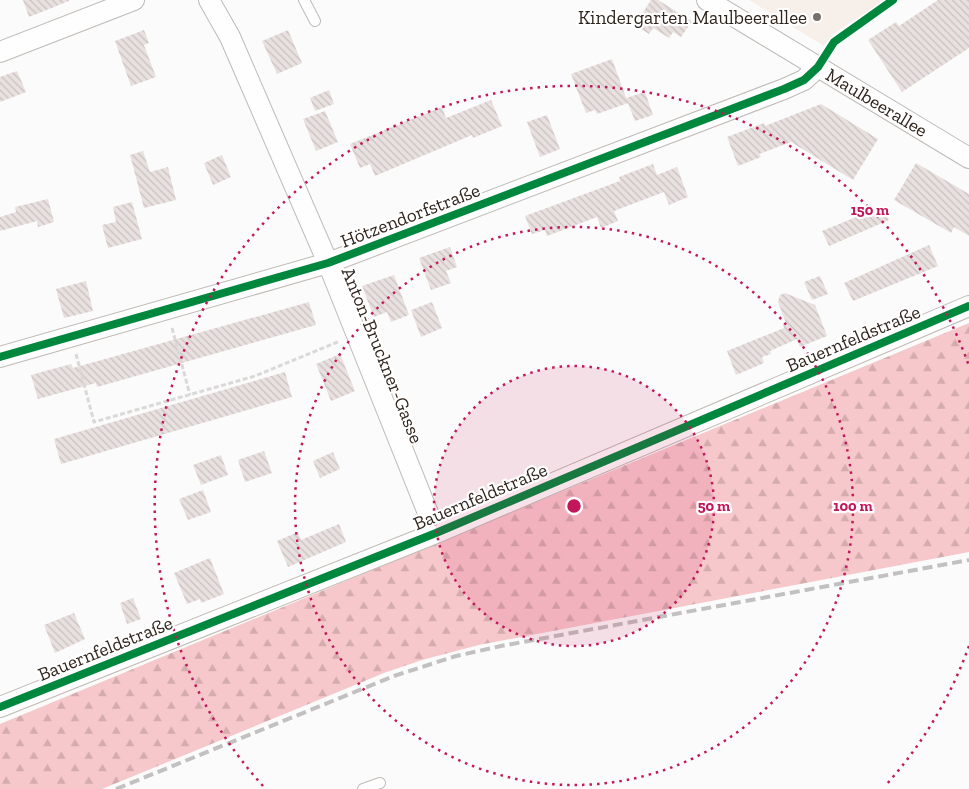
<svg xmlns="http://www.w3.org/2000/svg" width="969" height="789" viewBox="0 0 969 789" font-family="'Zilla Slab',serif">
<defs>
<pattern id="forest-firs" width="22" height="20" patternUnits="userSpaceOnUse" patternTransform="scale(1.25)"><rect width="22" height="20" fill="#f7c8cb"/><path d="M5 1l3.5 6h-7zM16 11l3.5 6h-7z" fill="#d4acae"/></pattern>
<pattern id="building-back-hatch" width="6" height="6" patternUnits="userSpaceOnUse" patternTransform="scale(1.25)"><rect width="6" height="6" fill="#e9e1df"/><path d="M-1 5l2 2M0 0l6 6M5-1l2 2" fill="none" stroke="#c8c1bf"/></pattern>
</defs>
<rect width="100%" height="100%" fill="#fbfbfb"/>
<path fill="#f7efe9" d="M749,0H884L833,34L824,46Z"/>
<path fill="url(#forest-firs)" d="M969,323V552L479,645L422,660L384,673L102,789H0V724Z"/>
<path fill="url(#building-back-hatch)" d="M23,0H69V1L29,17Z
M651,0H658L692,21L681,37L673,32L669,38L653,28L649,34L635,25Z
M938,0H969V48L902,92L868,40L896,22L899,26Z
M144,30L149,43L144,45L156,77L131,86L115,41Z
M288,30L302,63L277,74L262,41Z
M612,59L628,103L597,114L595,110L586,113L571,74Z
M17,71L26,92L0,102V77Z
M329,90L334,104L315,111L310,98Z
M645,92L653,115L635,121L626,98Z
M491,100L502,126L473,138L472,135L375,176L370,164L360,168L350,144L442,107L446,118Z
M821,104L878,139L853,180L791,142L759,154L761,157L738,166L727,137L764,123L765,126Z
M325,111L338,142L316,151L303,119Z
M547,115L560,149L540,157L527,122Z
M143,151L150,172L168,167L176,200L144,208L130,155Z
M222,155L231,177L213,185L204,163Z
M916,163L969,194V236L954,227L951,233L894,200Z
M653,164L657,175L677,167L688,197L669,205L664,192L614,211L618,221L601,228L597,217L547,236L545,230L532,234L525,216L620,181L619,177Z
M48,199L54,222L38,227L37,221L0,231V217L16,212L15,207Z
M132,202L142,239L108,248L102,225L116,222L113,207Z
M883,206L889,220L829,246L822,231Z
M929,245L938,266L853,301L844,283Z
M450,247L457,267L446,271L451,283L431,290L419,258Z
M394,275L409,315L391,322L387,312L374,317L362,286Z
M820,276L828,294L812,300L804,282Z
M86,281L93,311L64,318L56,289Z
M785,293L815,305L827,336L800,347L797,339L770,351L771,354L762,357L764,363L736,375L727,351L784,328L783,324L786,323L778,302L780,295Z
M309,302L316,325L97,387L96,383L38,399L31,375L71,364L73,368Z
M432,302L442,328L421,337L411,310Z
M340,354L355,391L331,401L316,364Z
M285,372L292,397L61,464L54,439Z
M264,451L272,473L245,482L238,460Z
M333,452L340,469L320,478L313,461Z
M221,455L228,475L201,485L193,465Z
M203,490L211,512L188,520L179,499Z
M339,524L346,542L288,567L277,541L298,532L301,540Z
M210,558L224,594L201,603L200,599L187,604L174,573Z
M133,598L141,619L127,624L120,603Z
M74,613L85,639L55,653L44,625Z"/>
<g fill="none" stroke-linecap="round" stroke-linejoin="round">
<g stroke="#bfbab6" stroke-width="12">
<path id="lane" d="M304,0L315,21
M363,789L380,783"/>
</g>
<g stroke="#bfbab6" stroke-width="22">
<path id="street" d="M209,0L230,37L328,263L436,533
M707,0L969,158
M0,52L134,0
M0,357L328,263L784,89L804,80L818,67
M0,707L436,533L969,306"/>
</g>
<path stroke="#dad9d8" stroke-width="3" stroke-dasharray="5 2.5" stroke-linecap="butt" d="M172,328L190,395
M76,354L94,422L255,376L340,341"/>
<use href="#lane" stroke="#fefefe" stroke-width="10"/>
<use href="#street" stroke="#fefefe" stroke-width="20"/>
<path stroke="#c2c0c0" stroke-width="4" stroke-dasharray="10 5" stroke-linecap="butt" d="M116,789L394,676L456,656L501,646L969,560"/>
<g stroke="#fff" stroke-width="11">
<path id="cycleway" d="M0,357L328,263L784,89L804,80L818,67L834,42L893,0
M0,707L436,533L969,306"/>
</g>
<use href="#cycleway" stroke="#00873e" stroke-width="8"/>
</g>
<circle cx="574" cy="506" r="140" fill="#c2185b" fill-opacity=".12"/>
<g fill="none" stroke="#c2185b" stroke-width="2.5" stroke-dasharray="2.5 5">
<circle cx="574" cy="506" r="140"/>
<circle cx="574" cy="506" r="279"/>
<path d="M969 646A419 419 0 0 1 885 786M263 786A419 419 0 1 1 969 366"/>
</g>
<circle fill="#77706b" stroke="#fff" stroke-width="2" cx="817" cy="17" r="5"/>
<g text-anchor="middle" stroke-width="4.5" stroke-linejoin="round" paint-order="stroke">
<g font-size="19" fill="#30251d" stroke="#fff" text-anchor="end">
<text x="807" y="24">Kindergarten Maulbeerallee</text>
</g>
<g font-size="19" fill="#30251d" stroke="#fff">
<text transform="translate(877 102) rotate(31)" y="7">Maulbeerallee</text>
<text transform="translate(410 215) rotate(-21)" y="7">Hötzendorfstraße</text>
<text transform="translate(853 338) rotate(-23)" y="7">Bauernfeldstraße</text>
<text transform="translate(383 355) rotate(68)" y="7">Anton-Bruckner-Gasse</text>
<text transform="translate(480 496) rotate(-23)" y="7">Bauernfeldstraße</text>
<text transform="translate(105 648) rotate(-22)" y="7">Bauernfeldstraße</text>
</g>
</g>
<circle cx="574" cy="506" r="8" fill="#c2185b" stroke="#fff" stroke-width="2.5"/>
<g font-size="15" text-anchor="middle" font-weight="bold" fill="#c2185b" stroke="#fff" stroke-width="4.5" stroke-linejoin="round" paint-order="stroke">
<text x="870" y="215">150 m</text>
<text x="714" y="511">50 m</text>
<text x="853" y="511">100 m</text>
</g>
</svg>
